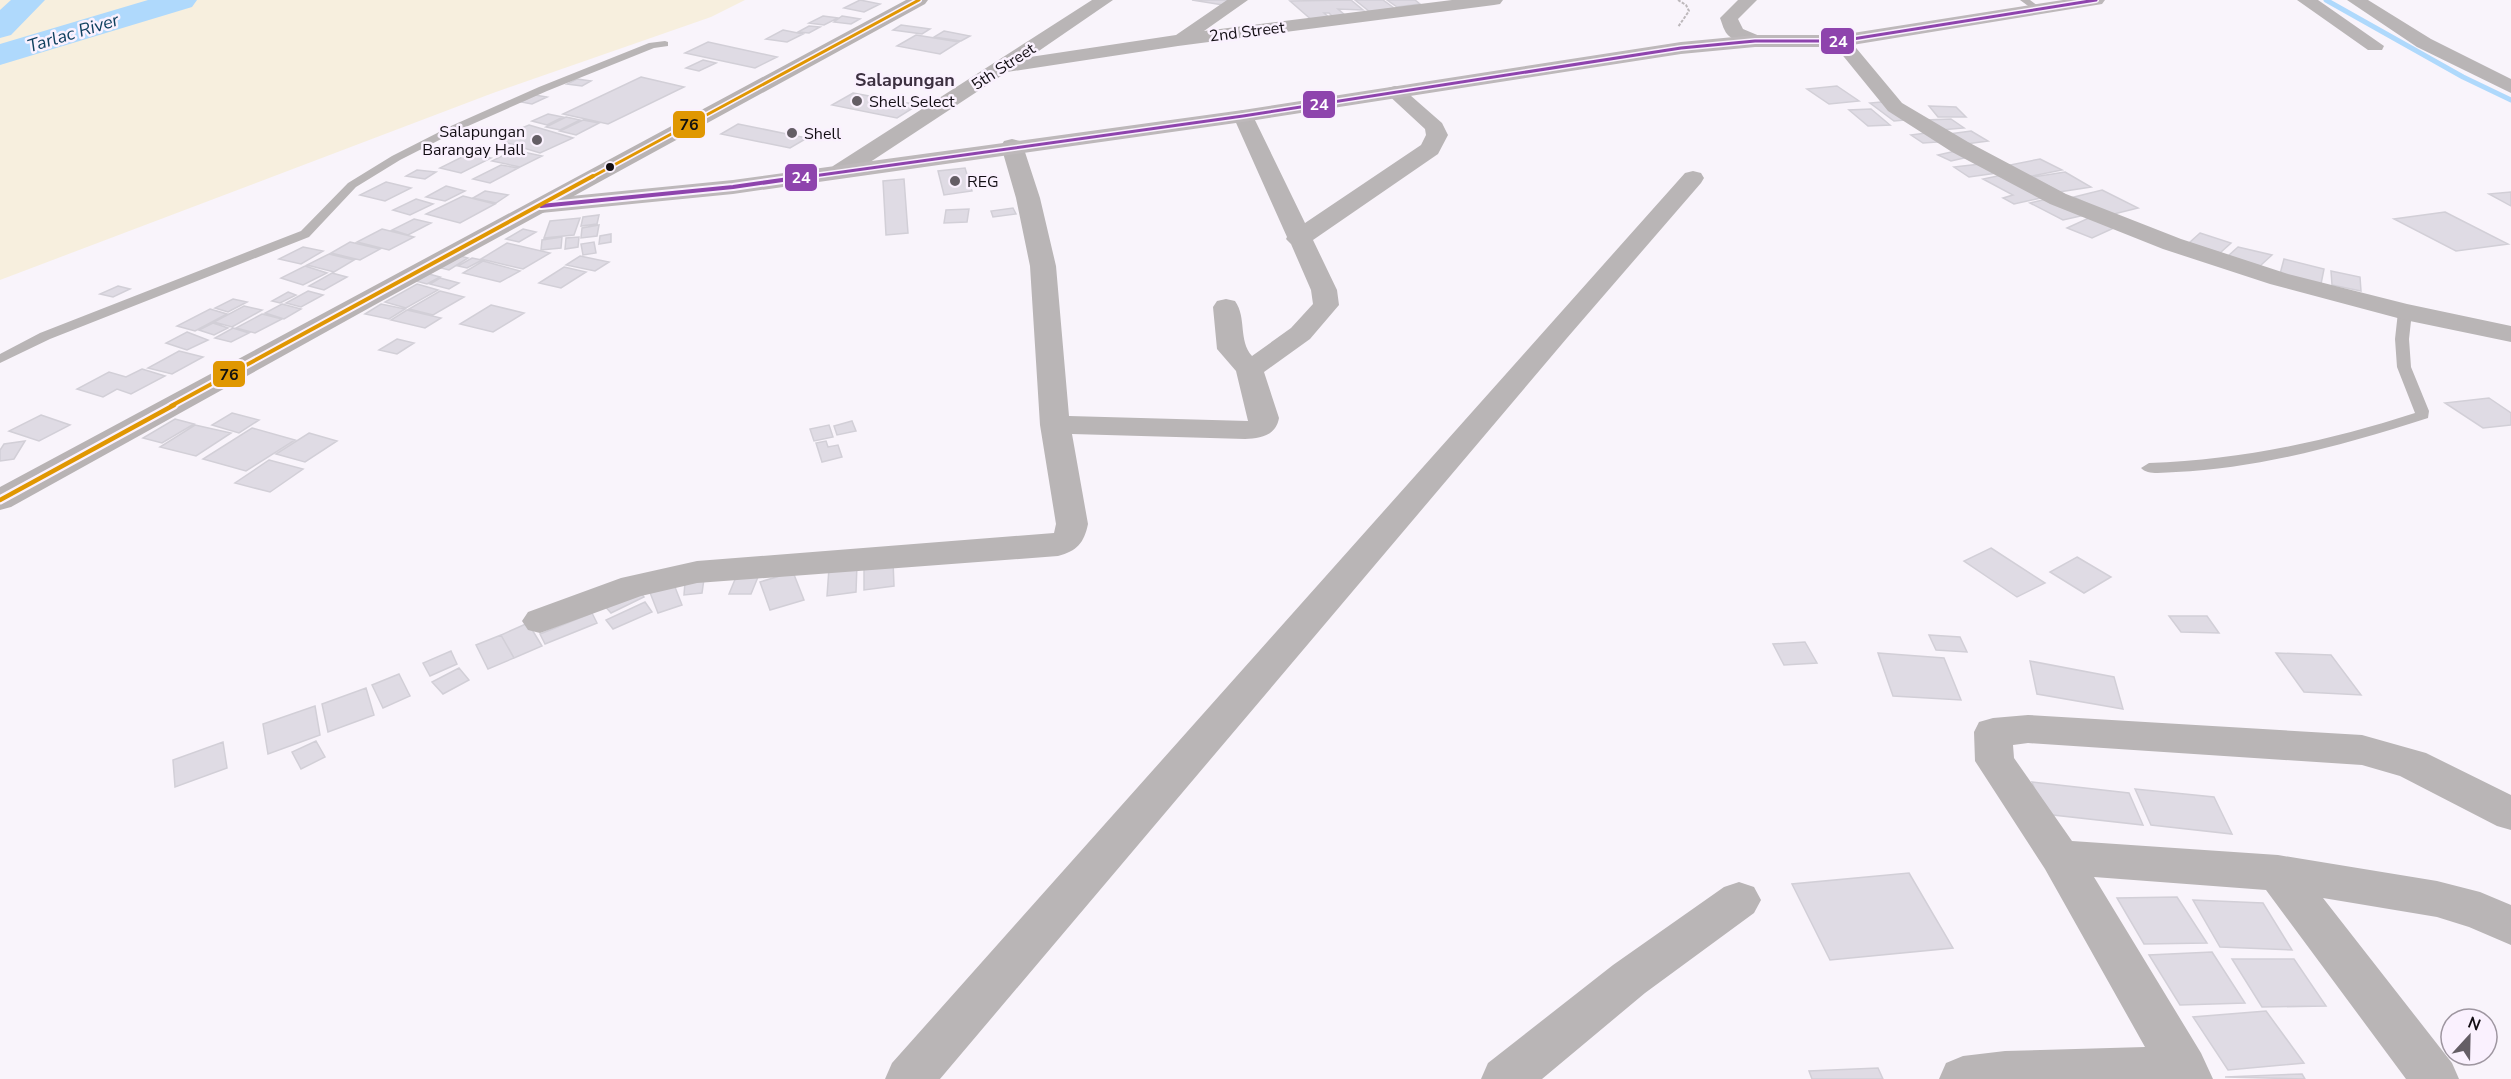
<svg xmlns="http://www.w3.org/2000/svg" width="2511" height="1079" viewBox="0 0 2511 1079" font-family="'Nunito Sans',sans-serif">
<rect width="100%" height="100%" fill="#f9f4fb"/>
<path fill="#f7efde" d="M0,0H745L711,17L493,93L0,280Z"/>
<g fill="none" stroke-linecap="round" stroke-linejoin="round">
<path stroke="#afd9fc" stroke-width="5" d="M2326,0L2463,77L2511,100"/>
<path fill="#afd9fc" fill-rule="evenodd" d="M11,0H45L11,35L0,38V10Z
M148,0H197L192,7L0,65V44Z"/>
</g>
<path fill="#dfdbe4" stroke="#d2cfd7" stroke-width="1.5" d="M860,0L880,4L864,12L844,8Z
M1192,0H1231L1223,5Z
M1351,0L1363,10L1338,9L1345,15L1333,17L1329,13H1324L1331,19L1314,22L1290,1Z
M1355,0H1383L1394,8L1370,12Z
M1387,0H1415L1420,4L1397,7Z
M823,16L838,18L824,25L809,23Z
M842,16L860,19L851,24L834,22Z
M901,25L930,29L922,34L893,30Z
M809,26L820,27L809,33L798,32Z
M783,30L803,34L787,42L766,39Z
M944,31L970,36L961,41L934,37Z
M916,35L959,42L940,54L897,46Z
M708,42L777,57L755,68L685,53Z
M703,60L716,63L699,71L686,68Z
M641,77L684,87L608,124L563,114Z
M577,79L591,81L582,86L567,84Z
M1837,86L1859,101L1829,104L1807,89Z
M853,93L918,105L897,118L832,105Z
M535,95L547,97L532,104L521,102Z
M1892,101L1917,119L1894,121L1870,103Z
M1929,106L1956,107L1966,117H1938Z
M1871,109L1890,125L1868,126L1849,110Z
M548,114L563,117L547,125L532,121Z
M566,117L580,120L560,130L546,127Z
M1951,119L1964,128L1940,130L1927,120Z
M583,120L599,123L576,135L560,131Z
M738,124L807,138L790,148L721,134Z
M529,125L573,138L540,153L501,141L517,134L512,132Z
M1971,131L1988,141L1966,144L1949,134Z
M1926,133L1939,142L1923,143L1911,135Z
M514,150L542,156L520,167L492,161Z
M1960,150L1973,156L1951,161L1938,155Z
M470,153L491,158L461,173L440,168Z
M2040,159L2062,170L2027,177L2005,166Z
M1989,163L2004,172L1969,177L1954,167Z
M501,165L518,168L490,183L473,179Z
M965,168L972,191L944,195L938,171Z
M417,170L436,172L425,179L406,176Z
M2065,172L2091,187L2059,192L2033,177Z
M2007,174L2050,196L2014,204L2003,198L2013,195L1983,179Z
M904,179L908,233L886,235L883,181Z
M386,182L411,188L385,201L360,195Z
M446,186L465,191L445,201L426,197Z
M2102,190L2138,208L2110,215L2074,197Z
M485,191L508,195L496,203L473,198Z
M2511,192V206L2489,194Z
M463,196L495,204L460,223L426,214Z
M2051,198L2085,215L2063,220L2030,203Z
M416,199L433,204L410,215L393,210Z
M1013,208L1016,214L993,217L991,211Z
M969,209L967,222L944,223L946,210Z
M2445,212L2508,244L2456,251L2394,219Z
M599,215L597,224L581,226L583,217Z
M2091,217L2116,227L2092,238L2067,228Z
M580,218L574,235L544,238L550,221Z
M414,219L431,223L408,235L392,230Z
M599,225L597,236L581,238L582,228Z
M382,229L414,237L389,250L357,242Z
M523,229L536,232L519,242L506,239Z
M2200,233L2231,243L2220,253L2189,243Z
M611,234V242L599,244L600,236Z
M562,237L561,248L541,250L542,240Z
M579,237L578,247L565,249L566,238Z
M350,242L380,249L360,260L331,253Z
M594,242L596,253L583,255L581,244Z
M507,243L550,253L523,269L481,259Z
M303,247L323,251L301,264L279,259Z
M2238,247L2272,255L2260,266L2228,256Z
M329,254L354,260L334,272L307,265Z
M456,255L468,258L449,270L437,267Z
M580,256L609,262L595,271L566,265Z
M472,258L482,260L467,268L458,266Z
M2284,259L2324,269L2321,284L2280,274Z
M483,261L520,271L500,282L463,273Z
M305,266L327,273L303,285L281,278Z
M564,267L586,272L561,288L539,283Z
M2331,271L2360,277L2361,291L2332,285Z
M332,273L347,277L324,290L309,286Z
M429,274L440,277L427,284L416,281Z
M440,278L459,283L449,289L430,284Z
M417,284L438,290L406,308L385,302Z
M118,286L130,289L113,297L100,294Z
M308,291L323,295L301,307L286,303Z
M440,291L464,297L433,315L409,309Z
M288,292L296,295L280,303L272,301Z
M233,299L247,302L228,312L215,308Z
M282,304L301,309L284,319L265,313Z
M381,304L405,309L389,319L365,314Z
M491,305L524,313L493,332L460,324Z
M244,306L262,310L232,327L214,322Z
M210,309L227,314L195,331L177,326Z
M407,310L441,318L425,328L391,320Z
M262,314L282,319L255,333L236,328Z
M213,323L228,328L214,335L199,330Z
M233,328L249,333L231,342L215,338Z
M187,332L208,340L187,350L166,343Z
M397,339L414,343L397,354L379,350Z
M179,351L203,357L172,374L148,368Z
M142,369L165,376L131,394L117,389L103,397L77,389L109,372L126,377Z
M2489,398L2511,413V425L2483,428L2445,403Z
M232,413L259,420L239,433L212,425Z
M41,415L70,425L39,441L9,431Z
M175,419L194,424L162,443L143,438Z
M852,421L856,431L837,435L834,426Z
M195,425L231,433L196,456L160,447Z
M829,425L833,437L814,441L810,429Z
M252,428L295,440L246,471L203,459Z
M309,433L337,441L305,462L276,454Z
M25,441L14,459L0,461V450L4,444Z
M826,441L828,447L838,445L842,457L822,462L816,443Z
M269,460L303,469L270,492L235,483Z
M1991,548L2045,583L2017,597L1964,561Z
M2077,557L2111,577L2084,593L2050,572Z
M893,561L894,586L864,590V564Z
M857,564L856,592L827,596L829,568Z
M793,572L804,600L770,610L760,582Z
M736,577H758L751,594H729Z
M704,579L702,593L684,595L685,582Z
M673,582L682,605L658,613L649,590Z
M637,588L644,597L611,613L603,604Z
M645,602L652,612L613,629L606,620Z
M592,613L597,623L545,644L540,634Z
M2169,616H2207L2219,633L2181,632Z
M528,623L542,646L514,658L501,635Z
M501,635L514,658L488,669L476,645Z
M1929,635L1960,637L1967,652L1936,650Z
M1805,642L1817,663L1784,665L1773,644Z
M451,651L457,664L430,676L423,663Z
M1878,653L1944,658L1961,700L1893,696Z
M2276,653L2331,655L2361,695L2304,692Z
M2030,661L2114,677L2123,709L2037,694Z
M459,668L469,680L443,694L432,682Z
M399,674L410,696L383,708L372,685Z
M366,688L374,715L328,732L322,704Z
M315,706L320,735L268,754L263,724Z
M316,741L325,757L301,769L292,752Z
M223,742L227,768L175,787L173,760Z
M2032,782L2129,793L2143,825L2044,814Z
M2135,789L2214,797L2232,834L2151,825Z
M1909,873L1953,948L1830,960L1792,884Z
M2177,897L2207,943L2144,944L2117,898Z
M2193,900L2263,903L2292,950L2220,947Z
M2212,952L2245,1003L2180,1005L2149,955Z
M2232,959H2294L2326,1006L2262,1007Z
M2266,1011L2304,1063L2228,1070L2193,1017Z
M1878,1068L1883,1079H1812L1809,1071Z
M2302,1074L2305,1079L2225,1077Z"/>
<g fill="none" stroke-linecap="round" stroke-linejoin="round">
<path stroke="#bdb8bb" stroke-width="2" stroke-dasharray="3 1.5" stroke-linecap="butt" d="M1678,0L1686,5L1689,11L1678,27"/>
<path fill="#b9b5b6" fill-rule="evenodd" d="M2020,0H2030L2042,9L2035,11Z
M665,41L668,42V46L654,48L547,91L459,130L400,160L356,187L309,237L50,339L0,363V354L40,333L301,231L348,183L392,156L451,126L539,87L649,43Z
M2405,308L2412,312L2409,339L2411,367L2429,411L2428,418C2347,444 2262,468 2176,472C2166,472 2148,476 2141,468L2149,463C2241,460 2328,441 2415,413L2397,367L2395,339L2398,312Z"/>
<path fill="#b9b5b6" fill-rule="evenodd" d="M1092,0H1113L1030,57L1176,35L1227,0H1248L1204,31L1452,0H1503L1500,4L1494,5L1178,46L1007,72L849,176L841,178L833,176L830,171L833,166Z
M1738,0H1757L1738,19L1743,29L1762,37L1764,41L1762,45C1752,47 1737,43 1729,36C1724,32 1722,23 1720,18Z
M2297,0H2318L2384,46L2382,50H2368Z
M2347,0H2368L2431,39L2511,79V93L2417,47Z
M1840,35L1847,37L1902,103L1968,142L2066,194L2181,239L2288,274L2407,304L2511,326V342L2405,320L2270,284L2163,249L2050,204L1952,152L1888,111L1831,41L1833,37Z
M1395,86L1402,88L1442,123L1448,135L1438,154L1313,240L1337,290L1339,305L1310,339L1264,372L1279,418C1276,436 1260,438 1245,439L1072,434L1088,524C1084,543 1077,551 1058,556L697,583L641,596L540,633L528,630L522,621L528,612L621,578L697,561L1054,533L1056,524L1040,425L1030,266L1016,198L1001,146L1004,141L1012,139L1020,141L1023,146L1040,198L1056,266L1069,416L1248,421L1236,371L1217,349L1213,307L1217,301L1226,299L1235,301C1247,318 1238,340 1252,356L1291,328L1313,304L1311,290L1291,244L1286,239L1287,237L1233,116L1236,112L1243,110L1250,112L1253,116L1305,223L1421,145L1426,135L1425,129L1385,92L1388,88Z
M1693,171L1701,173L1704,178L1701,183L1567,338L940,1079H885L892,1063L1685,173Z
M2028,715L2362,735L2426,753L2511,795V830L2497,826L2400,776L2362,765L2028,743L2013,745L2014,758L2072,841L2278,855L2437,881L2480,892L2511,905V945L2469,927L2437,917L2323,898L2452,1063L2459,1079H2406L2266,890L2094,877L2201,1053L2213,1079H1939L1946,1063L1963,1056L2005,1051L2145,1047L2045,869L1975,761L1974,732L1979,722L1993,718Z
M1739,882L1754,887L1761,900L1754,913L1645,993L1542,1079H1481L1488,1063L1613,965L1724,887Z"/>
<path fill="#bdb8ba" fill-rule="evenodd" d="M2063,0H2105L2102,4L2096,5L1840,47H1755L1681,54L1243,122L733,194L541,213L533,211L529,206L533,201L541,199L733,180L1243,110L1681,42L1755,35H1840Z"/>
<path fill="#b8b3b4" fill-rule="evenodd" d="M906,0H928L925,4L380,302L11,507L0,510V487Z"/>
<g stroke="#faf1fe" stroke-width="6">
<path id="bus-1-far1" d="M799,178L1243,116L1681,48L1755,41H1840L2096,0"/>
</g>
<g stroke="#faf1fe" stroke-width="8">
<path id="bus-1" d="M541,206L733,187L810,176"/>
</g>
<g stroke="#faf1fe" stroke-width="6">
<path id="bus-2-far2" d="M590,178L919,0"/>
</g>
<g stroke="#faf1fe" stroke-width="8">
<path id="bus-2-far1" d="M171,406L593,176"/>
</g>
<g stroke="#faf1fe" stroke-width="9">
<path id="bus-2" d="M0,500L174,405"/>
</g>
<use href="#bus-1-far1" stroke="#8e44ad" stroke-width="3"/>
<use href="#bus-1" stroke="#8e44ad" stroke-width="4"/>
<use href="#bus-2-far2" stroke="#e09702" stroke-width="3"/>
<use href="#bus-2-far1" stroke="#e09702" stroke-width="4"/>
<use href="#bus-2" stroke="#e09702" stroke-width="4.5"/>
</g>
<g fill="#645e65" stroke="#faf1fe" stroke-width="2">
<circle cx="857" cy="101" r="6"/>
<circle cx="792" cy="133" r="6"/>
<circle cx="537" cy="140" r="6"/>
<circle cx="955" cy="181" r="6"/>
</g>
<circle fill="#130e14" stroke="#faf1fe" stroke-width="2" cx="610" cy="167" r="5"/>
<g text-anchor="middle" stroke-width="5" stroke-linejoin="round" paint-order="stroke">
<g font-size="16" fill="#130e14" stroke="#faf1fe">
<text transform="translate(1247 31) rotate(-7)" y="6">2nd Street</text>
<text transform="translate(1003 66) rotate(-33)" y="6">5th Street</text>
</g>
<g font-size="16" fill="#130e14" stroke="#faf1fe" text-anchor="start">
<text x="869" y="107">Shell Select</text>
<text x="525" y="137" text-anchor="end">Salapungan<tspan x="525" dy="18">Barangay Hall</tspan></text>
<text x="804" y="139">Shell</text>
<text x="967" y="187">REG</text>
</g>
<g font-size="18" font-style="italic" fill="#0f405f" stroke="#faf1fe">
<text transform="translate(73 33) rotate(-17)" y="6">Tarlac River</text>
</g>
<g font-size="18" font-weight="bold" fill="#3c3040" stroke="#faf1fe">
<text x="905" y="86">Salapungan</text>
</g>
</g>
<g stroke="#faf1fe" stroke-width="2">
<rect x="1820" y="27" width="35" height="28" rx="6" fill="#8e44ad"/>
<rect x="1302" y="90" width="34" height="29" rx="6" fill="#8e44ad"/>
<rect x="672" y="110" width="34" height="29" rx="6" fill="#e09702"/>
<rect x="784" y="163" width="34" height="29" rx="6" fill="#8e44ad"/>
<rect x="212" y="360" width="34" height="28" rx="6" fill="#e09702"/>
</g>
<g font-size="16" text-anchor="middle" font-weight="bold" fill="#fff">
<text x="1838" y="47">24</text>
<text x="1319" y="110">24</text>
<text x="801" y="183">24</text>
</g>
<g font-size="16" text-anchor="middle" font-weight="bold" fill="#111">
<text x="689" y="130">76</text>
<text x="229" y="380">76</text>
</g>
<g transform="translate(2469 1037) rotate(22)"><circle r="28" fill="#faf1fe" stroke="#9e96a0" stroke-width="1.5"/>
<path d="M0-4.5L10 22L0 15L-10 22Z" fill="#645e65"/>
<text y="-9" font-size="16" font-weight="bold" text-anchor="middle" fill="#130e14">N</text>
</g>
</svg>
